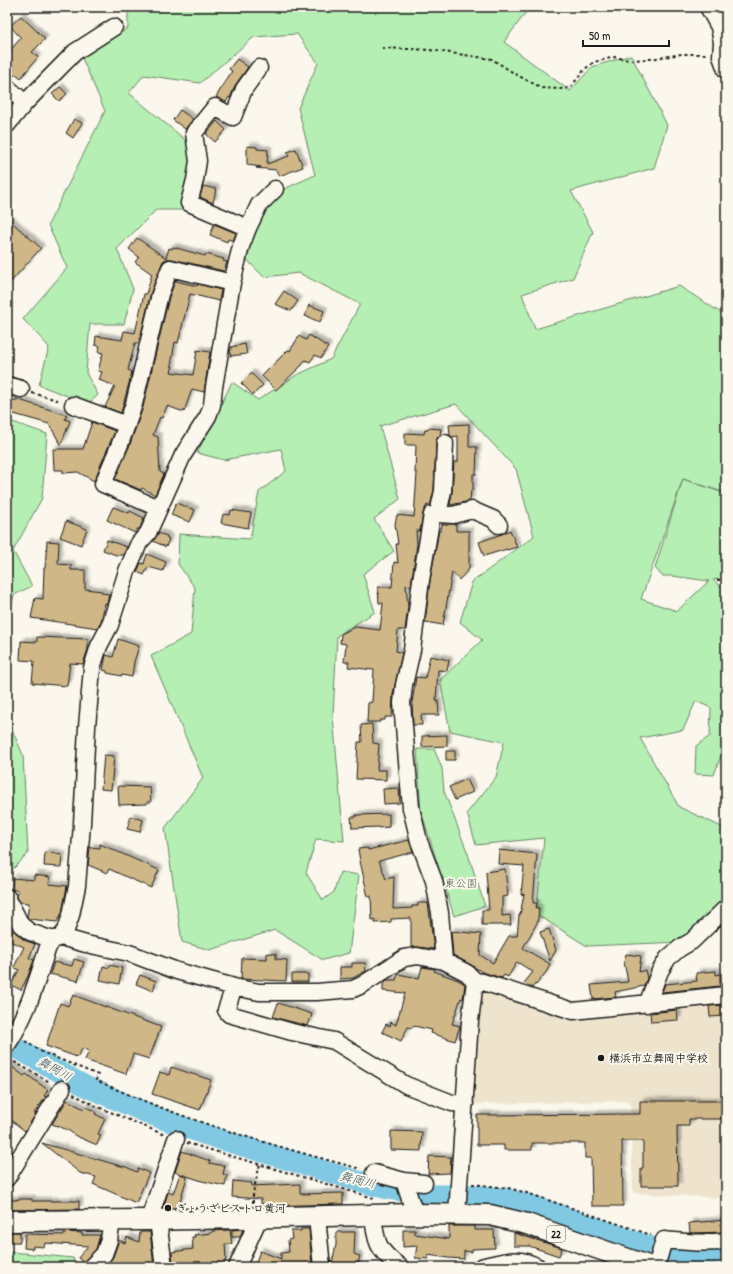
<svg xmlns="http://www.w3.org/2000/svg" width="733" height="1274" viewBox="0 0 733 1274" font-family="'Patrick Hand','Klee One',sans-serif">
<defs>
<filter id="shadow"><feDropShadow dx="3.5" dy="-3.5" stdDeviation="1" flood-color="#0004"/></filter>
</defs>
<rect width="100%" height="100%" fill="#fbf7ec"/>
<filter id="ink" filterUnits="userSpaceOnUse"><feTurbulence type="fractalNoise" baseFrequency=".025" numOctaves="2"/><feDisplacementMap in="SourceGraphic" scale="8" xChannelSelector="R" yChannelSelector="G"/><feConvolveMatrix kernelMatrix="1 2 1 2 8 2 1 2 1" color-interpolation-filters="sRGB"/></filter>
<g filter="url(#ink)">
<path fill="#eee4ce" d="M482,986L573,1015L726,999V1200L723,1198L633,1193L630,1101L472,1104L480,991Z"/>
<path fill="#b5efb3" stroke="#688668" d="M128,7H530L504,42L570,91L592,67L631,55L667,125L654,168L571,191L593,232L573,278L522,294L535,329L679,286L726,316V493L683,479L641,599L677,611L709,581L672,576H662L655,568L683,479L726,494V578L713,580L726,591V742L714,775L695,774L696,746L710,736L711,708L696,701L683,730L640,738L679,807L726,829V900L682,942L587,946L536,914L544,838L476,845L467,813L496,777L504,742L450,731L440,680L482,640L460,622L472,582L534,536L516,469L456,404L380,426L400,499L374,519L394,551L363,574L375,612L337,636L333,716L344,841L316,839L306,873L323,900L334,892L340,872L359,875L349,953L323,960L275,930L210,950L182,942L165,828L203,778L151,656L191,634L195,588L178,564L179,534L250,539L259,492L286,471L281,449L224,460L197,453L232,382L258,400L295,376L331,359L360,304L299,273L264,277L243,256L273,194L315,175L298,108L318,63L297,34L254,37L200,83L144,75L129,93L189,143L200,177L183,210H156L117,249L133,289L124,324H90L86,373L98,395L88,404L39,385L49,347L23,319L67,268L48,225L105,111L82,58L128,28Z
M7,420L47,434L42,498L13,551L32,586L14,595L7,629Z
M7,718L23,755L28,854L7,875Z
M417,749H434L442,768L444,791L468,854L485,906L454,916L421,811Z
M12,1252L73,1258L76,1266L8,1267L7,1255Z"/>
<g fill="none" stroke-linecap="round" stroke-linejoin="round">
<path stroke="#81c9e2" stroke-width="21" d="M7,1043L87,1087L154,1116L203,1134L358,1181L388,1189L422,1195H474L503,1198L534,1206L648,1246L674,1252L711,1253L726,1251"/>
</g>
<path fill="#d0b787" stroke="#1c1c1c" filter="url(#shadow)" d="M21,16L45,39L32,52L38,57L21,78L16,74L14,76L7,70V54L21,38L10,26Z
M237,59L248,67L236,84L230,98L229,97L226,102L216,97L232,71L229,69Z
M60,87L67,94L59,101L52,94Z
M180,110L193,119L185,129L173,120Z
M74,119L82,123L73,138L66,133Z
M217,121L226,130L215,142L206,134Z
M247,146L257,147V149L268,150L267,164L289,156L287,152L296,149L303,167L279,176L276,170L256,168L261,167L247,165Z
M203,186L216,189L213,203L200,197Z
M7,218L41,248L7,286Z
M214,224L236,233L233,241L228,239L227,242L210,235Z
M137,238L166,258L169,248L172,249L173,247L205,256L206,254L224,259L223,261L227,262L224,271L172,259H167L163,261L151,292L139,343H135L128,370L132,372L121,413L105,407L115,386L99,380L102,372L98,371L103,353L98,352L100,346L95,345L96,336L122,340L124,331L135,333L144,294H146L152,274L135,262L139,257L129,249Z
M176,279V281L197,286L198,284L221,290L219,301L190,294L178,343L175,342L171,366H173L171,372L193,375L197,350L210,352L204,392L192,389L184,412L167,406L162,418L160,417L153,435L158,437L160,472L164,474L155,495L142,488L141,490L115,479L129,447L143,407L169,297Z
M284,291L298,301L291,311L275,304Z
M309,305L324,311L320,322L305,316Z
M309,335L328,347L321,358L315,355L310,362L305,360L302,365L276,390L262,376L288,350L290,351L299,336L306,340Z
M245,344L247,354L230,356L231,347Z
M251,373L263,385L253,395L241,383Z
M7,398L15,401L16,399L67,415L65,419L70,421L61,445L49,424L7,412Z
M92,422L115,431L94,481L78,472L63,473V470H54L53,449H83Z
M469,424V447H477L476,474H473V490H471L470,501L450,505L452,492L454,462H458V436L452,437L450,435L449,425Z
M428,428L441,429L440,435L437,438L436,443L434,490L430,506L427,505L423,513L420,531H416L417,544L411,586L406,585L408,607L405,630H398L396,651L402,653L393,694L392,717H385V720H380V722H367L368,703L372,702L374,670L348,667L349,662H344L346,644L340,643L341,634L355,627L380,630L383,603H379L378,587H392L394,562L398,563L396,544H398L395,524L397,515L414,517L417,473H415L416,445H405V433L424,434L425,430H428Z
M176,503L195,510L190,522L171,515Z
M113,507L129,513L130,511L144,518L140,528L139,529H137L135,533L107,520Z
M231,510L251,513L248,528L221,523L223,514L230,515Z
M66,521L87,529L81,545L60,537Z
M442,524H456V531H469V569L459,580L452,572L443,625L425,622L430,581L439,530L441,531Z
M510,530L517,547L507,550V549L484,556L479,542L502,534Z
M158,533L167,536V538L169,539L166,547L153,541Z
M107,540L127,547L123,555H116L103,550Z
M47,541L59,542L58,564L71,565V570H85V589L102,591V593L109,594L107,604L105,603L101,621L98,628L31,618L35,598L43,599L44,568H45Z
M147,554L166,562L163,571L148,567L144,575L137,572L141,563L144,564Z
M37,637L88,639V649L83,664L70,663L67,686L32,683L34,661L20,660L21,641L37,642Z
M118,639L139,646L134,662L132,677L122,675V676L107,673V671L103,670L106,655L113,657Z
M430,656L449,660L447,671L438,670L436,701H438L439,715H421L422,725H413L412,703L416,677L425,678Z
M372,724L373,743L379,744L377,770H386V780L356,779L358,742H362L361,725Z
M447,735V746L422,747V736Z
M446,751H455V760H446Z
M104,755L114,756L111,790L101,789Z
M467,779L473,792L455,800L449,787Z
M118,786L150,787L151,802H147V804L119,805Z
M399,788L400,803L384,804L383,789Z
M389,814V827L379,828V827L352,828L351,817H356V815Z
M131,816L143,820L140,832L127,829Z
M409,840L413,852L379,861L386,879L394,877L393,909L412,908V906H418V903H428L434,949L418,947H411V918L391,919V922L375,923V919L372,920L371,896L368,897L360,861L358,849L368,848V850Z
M100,844L159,870L151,888L109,869L107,873L88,865L90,847L100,848Z
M499,850L537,854L533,903H537L536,908H539L538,918L537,923L523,948L550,964L547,971L536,985L535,984L532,988L524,983L533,972L517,962L508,977L504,975L502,978L482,972L471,965L453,955L451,931L481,934L480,955L493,963L509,936H517L519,915H520L524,894L521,895L524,866L498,864Z
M45,852L56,853V854L62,855L61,867L44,866Z
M505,869L508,896L502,897V916L510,915L511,925H482V910H489L486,872Z
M34,875L50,877L49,884L67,886L62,913L57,922L29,919L27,917L29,903L20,902L17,897L18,891L12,889L13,878L34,880Z
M549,929L556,950L550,961L540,932Z
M13,930L24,940L35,944L29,958L34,960L28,976L21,990L11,985L19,970L14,967L24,947L9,941Z
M267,953L276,954V959L287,960L286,981L241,979L242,958L267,959Z
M626,954L641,956L639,972L645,970L647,978L644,986L615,992L616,997L593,999L591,985L628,982L624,962Z
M74,959L84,962L78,981L50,974L54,962L72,966Z
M352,963H365L366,971L353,978L340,979V967H352Z
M110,965L122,968L119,984L100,980L103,966L109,968Z
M422,967L435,969L434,971L458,980L465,984L463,999L461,998L452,1024L460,1026L455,1041L431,1033L432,1030L414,1026L412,1028L408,1027L401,1041L382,1032L386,1024L390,1026L391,1022L396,1025L405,993L383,991V983L388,980H396L398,974L419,978Z
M716,971V975L720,974V986L662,992L665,984L697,981L696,973Z
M292,974H308V982H292Z
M140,975L156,981L153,991L136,984Z
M73,995L161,1027L149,1059L133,1054L126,1074L85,1060L89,1051L83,1048L77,1057L46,1046L60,1003L68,1006Z
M278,1003L312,1014L308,1026L273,1017Z
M726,1005V1016L710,1017L709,1006Z
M677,1010L678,1020L651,1022L650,1013Z
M7,1063L24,1076L26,1074L48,1090L44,1096L46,1097L34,1113L36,1114L25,1131L7,1117Z
M171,1067L211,1080L200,1110L152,1094L160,1072L169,1075Z
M67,1100L84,1109L86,1107L96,1112L95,1114L105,1119L98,1134L101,1135L97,1145L76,1136L68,1130L52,1124Z
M640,1101H726V1119H689V1126H677L678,1186H641V1168H643V1141H622L623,1206H592L591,1158H585V1143H532V1150H504V1145H477V1115L640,1114Z
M391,1131L422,1132L421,1151L391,1150Z
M42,1143L124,1167V1166L137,1172L138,1168L149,1173L136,1203L93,1184L96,1177L80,1173Z
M182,1151L210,1161L209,1163L225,1166L223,1174L227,1175L225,1186L202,1181L175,1172Z
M429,1156L451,1157L450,1173L428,1174Z
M180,1174L187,1177L178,1208H171L164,1206L168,1192L173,1194Z
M233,1181L252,1183L251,1186L300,1184V1194L343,1193V1204L265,1206V1204H261V1199L232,1197Z
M17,1199H32V1201H79V1209L7,1210V1200H17Z
M726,1220V1232L690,1233L689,1223Z
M449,1226H475V1230H494L495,1248L472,1249V1252L464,1251V1259L448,1258L428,1255V1259L415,1258L417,1246L403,1247V1230H415V1234L449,1239Z
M243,1229L240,1237H232V1230Z
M301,1229H309L312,1267H254L260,1251L281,1259V1253L289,1252L288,1240L292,1239L291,1231H301Z
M230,1230L232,1244H225L226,1260H225V1263L201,1267H173L172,1252L193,1249L192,1237H195L194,1235L212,1233V1231Z
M7,1232H20V1242H7Z
M65,1232L82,1233V1235H100L96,1249L83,1262L78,1258L88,1246L45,1243L44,1247L33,1246V1249L24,1248L25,1234L65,1235Z
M150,1232L154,1267H105L113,1257L119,1240L125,1243L127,1237L139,1242L140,1232Z
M336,1232H355L354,1254L360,1256L357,1267H331L336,1245Z
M514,1233L562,1248L559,1256L529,1246H514Z"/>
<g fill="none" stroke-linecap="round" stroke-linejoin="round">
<g stroke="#1c1c1c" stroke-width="19">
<path id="minor" d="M708,7L719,27L722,42L721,56L726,70
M7,87L25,103
M7,125L25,103L75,52L114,27
M248,228L189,203L195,180L198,161L194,133L215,107L233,117L244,89L259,68
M7,385L21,389
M73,405L127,425
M158,508L103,484L120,444L134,404L160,294L170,268L232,283
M438,514L453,515L472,510L493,519L499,525
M7,897L21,925L30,932L53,940L61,937L86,944L129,953L177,971L234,987L259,992H317L353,989L362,985L404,958L417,956L444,961L467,973L475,981L483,982L573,1011L726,995
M61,937L66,930L71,915L77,886L82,824L87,727L92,668L99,646L110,625L127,571L139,543L148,533L183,455L208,416L212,405L214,387L232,283L241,246L248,228L259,205L275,189
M444,961L440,913L434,881L419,841L411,808L402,703L404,685L412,650L421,580L432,515L438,514L443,491L445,443
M234,987L226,1010L229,1014L292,1032L334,1041L406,1085L452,1103L465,1104
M647,1004L660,971L668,958L680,948L692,941L726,908
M7,1045C27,1016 37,980 48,947L53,940
M374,1173L404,1181L415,1214
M7,1178L62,1089
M404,1181L424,1183
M457,1214L470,1021L475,981
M373,1216C376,1242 377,1250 400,1267
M317,1217L322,1267
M149,1220L176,1139
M158,1220L164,1267
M91,1267L104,1254L109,1240L112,1220
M237,1267L259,1218
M481,1267C502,1262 518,1255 538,1267
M656,1267L664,1240C685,1242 705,1244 726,1241"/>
</g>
<g stroke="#1c1c1c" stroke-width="23">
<path id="major" d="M7,1221L149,1220L415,1214L490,1215L527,1224L651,1267"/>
</g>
<path stroke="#1c1c1c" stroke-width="2" stroke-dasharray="3 3" stroke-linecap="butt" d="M382,48L430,50L492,59L517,75L542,88L559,89L570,88L585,69L594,62L615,57L629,60L650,59L682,54H708
M32,393L61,401
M717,580H726
M25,1041L42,1052L98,1075L96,1080C181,1120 271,1145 361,1169
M9,1059L50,1082
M73,1094L96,1106L165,1135
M187,1143L377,1199
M472,1184L508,1188L527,1193L651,1235
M253,1203V1193L260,1164"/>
<use href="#minor" stroke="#fbf7ec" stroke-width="16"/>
<use href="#major" stroke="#fbf7ec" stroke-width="20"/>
</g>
</g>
<g fill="#1c1c1c" stroke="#fbf7ec" stroke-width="1.5">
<circle cx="601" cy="1058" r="4"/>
<circle cx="168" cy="1208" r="4"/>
</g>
<g text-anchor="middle" stroke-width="4" stroke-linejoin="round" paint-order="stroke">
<rect fill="#fbf7ec" stroke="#5f5e5a" stroke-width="1" x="547" y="1226" width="18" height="16" rx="3"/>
<g font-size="10" font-weight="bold" fill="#1c1c1c">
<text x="556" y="1238">22</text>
</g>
<g font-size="11" fill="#4a5b49" stroke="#fbf7ec">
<text x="461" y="887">東公園</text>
</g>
<g font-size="11" font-weight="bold" fill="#1c1c1c" stroke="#fbf7ec" text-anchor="start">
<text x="609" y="1062">横浜市立舞岡中学校</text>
<text x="176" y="1212">ぎょうざビストロ黄河</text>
</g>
<g font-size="12" font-style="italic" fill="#3f5961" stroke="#fbf7ec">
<text transform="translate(55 1069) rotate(29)" y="4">舞岡川</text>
<text transform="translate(358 1180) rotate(14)" y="4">舞岡川</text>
</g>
</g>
<rect width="733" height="1274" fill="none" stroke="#fbf7ec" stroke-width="24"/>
<rect x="12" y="12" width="709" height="1250" fill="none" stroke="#1c1c1c" stroke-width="1.5" filter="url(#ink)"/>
<path d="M583 40v6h86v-6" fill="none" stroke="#1c1c1c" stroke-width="2"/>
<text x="589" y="40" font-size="12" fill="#1c1c1c" stroke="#fbf7ec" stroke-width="3" paint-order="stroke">50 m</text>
</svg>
